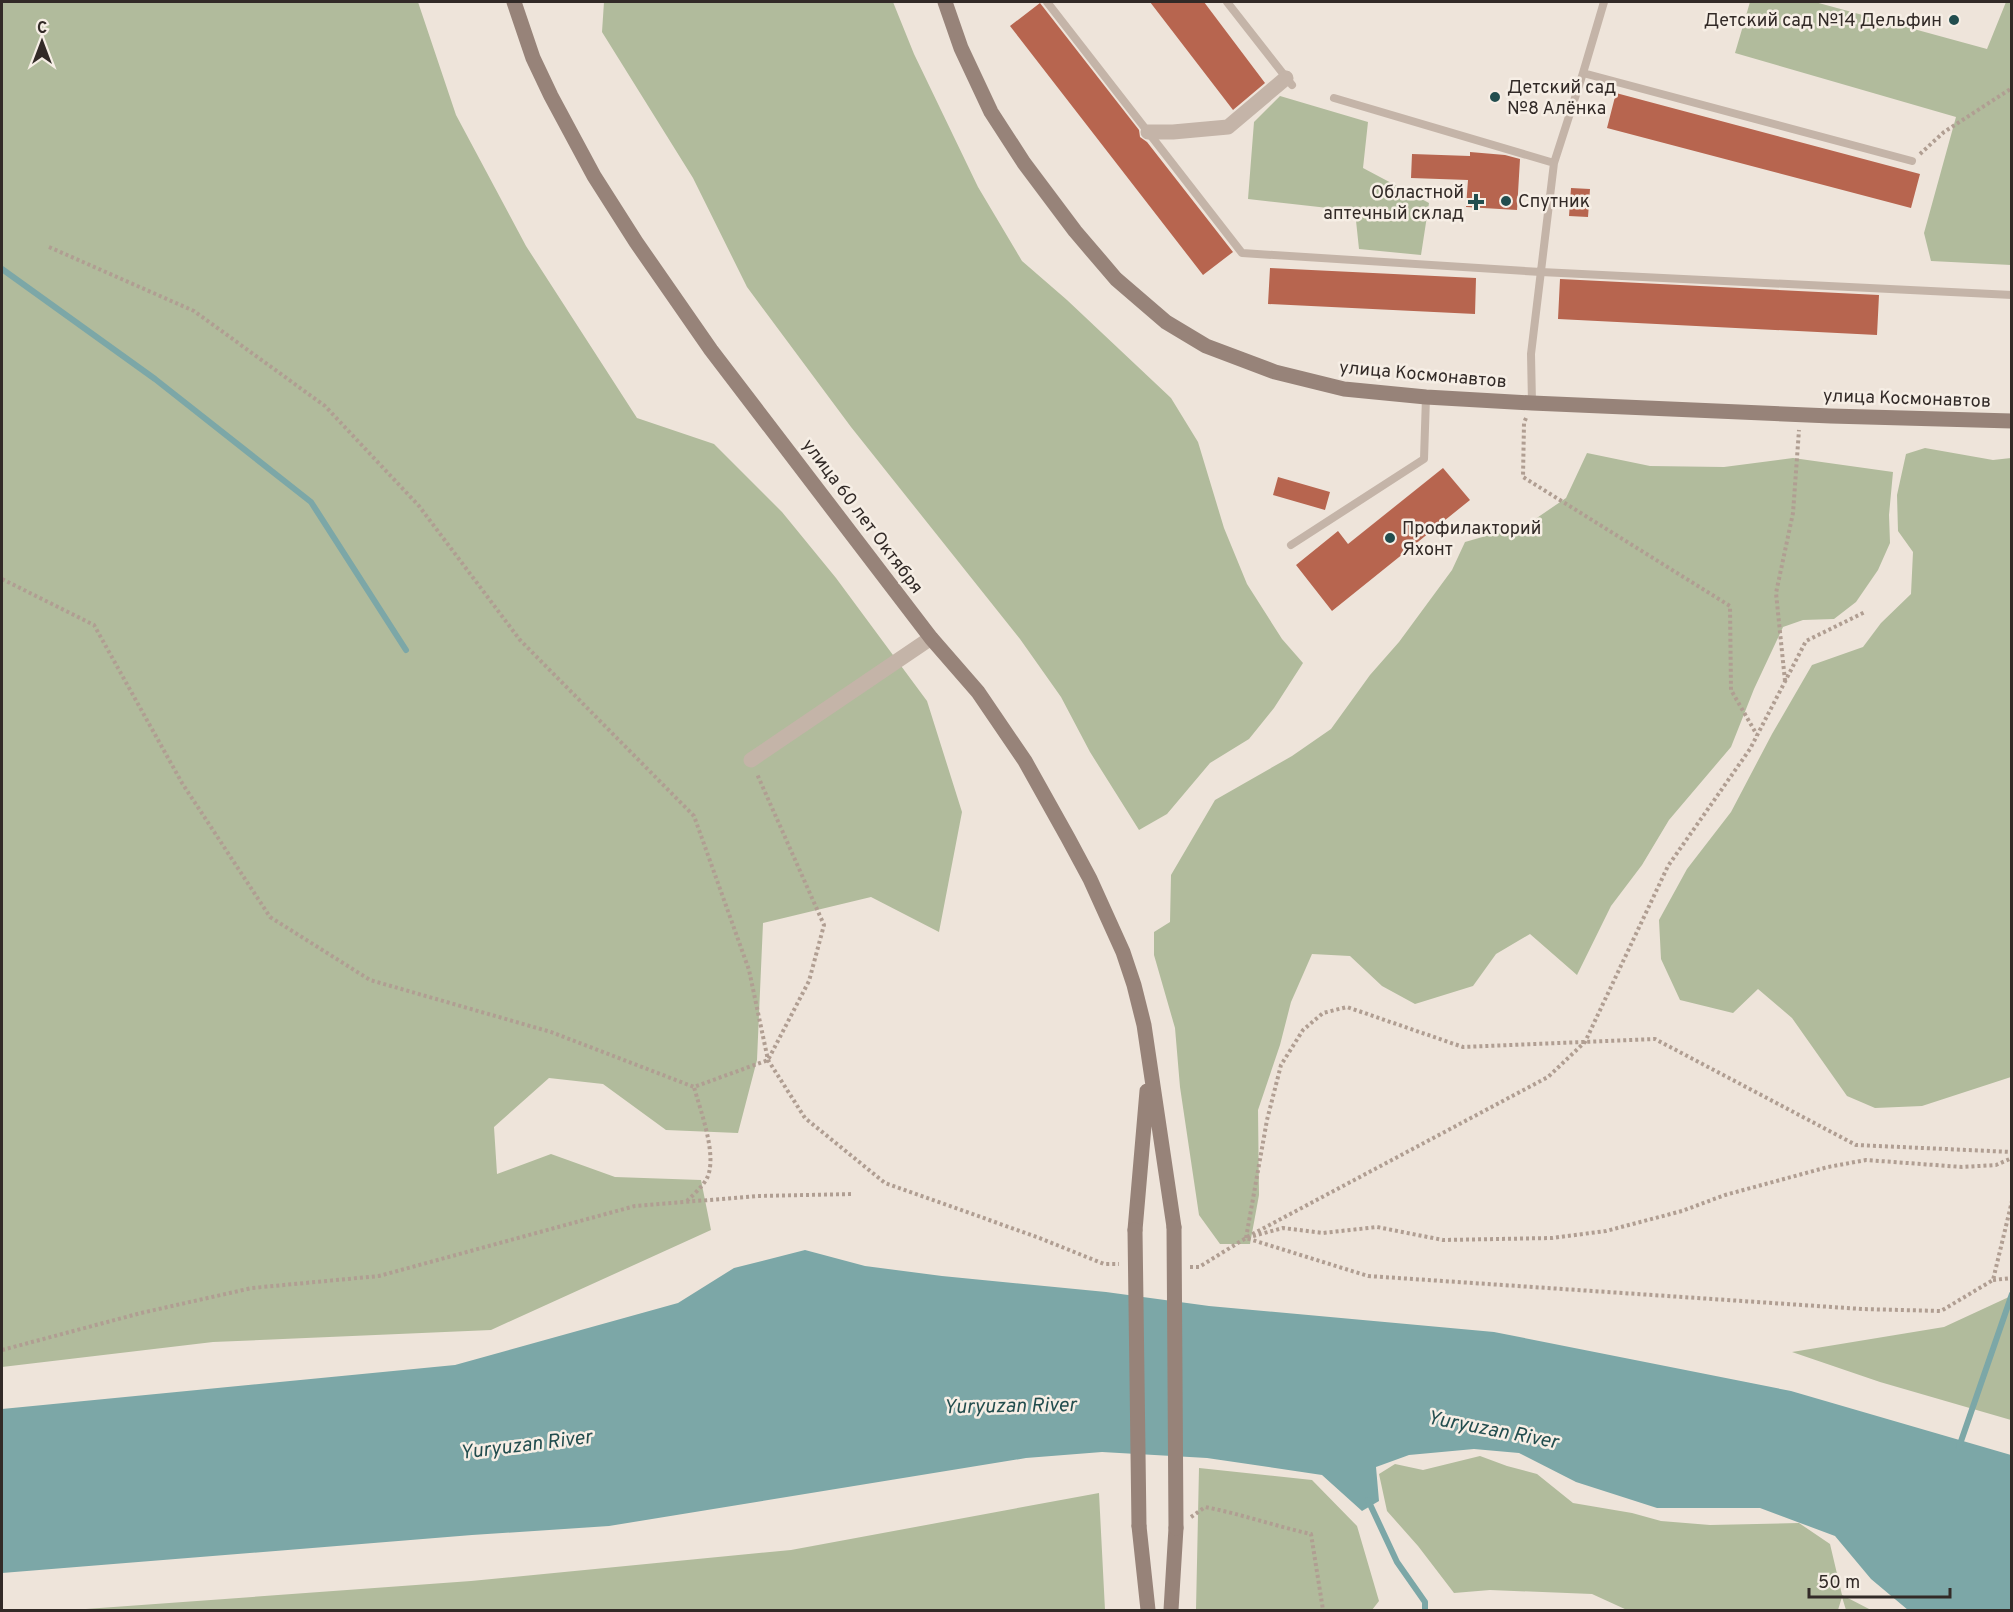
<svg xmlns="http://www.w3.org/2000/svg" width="2013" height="1612" viewBox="0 0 2013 1612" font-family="Overpass,sans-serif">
<rect width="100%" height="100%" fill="#eee4da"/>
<path fill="#b1bb9c" d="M2,2H418L456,115L526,246L637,418L714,444L782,512L836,578L927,701L962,812L939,932L871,897L763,923L757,1060L738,1133L666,1130L603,1084L549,1078L494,1127L497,1174L551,1154L615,1177L701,1180L711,1230L491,1330L213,1342L2,1367Z
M604,2H893L914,54L978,187L1022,261L1067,300L1171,398L1198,442L1224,528L1247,584L1282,639L1303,663L1274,708L1249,739L1210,763L1167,814L1139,830L1090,752L1061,697L1020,639L851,427L747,287L693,178L602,32Z
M1750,2H1815L1987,49L2006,2H2011V265L1931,261L1924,233L1956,117L1735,53Z
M1280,96L1368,122L1363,168L1429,203L1421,255L1359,249L1355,211L1248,199L1254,122Z
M1925,448L1993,460L2011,458V1077L1922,1106L1875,1108L1847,1096L1792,1018L1758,989L1733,1013L1680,1000L1661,959L1659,920L1687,869L1731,812L1772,734L1812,665L1863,647L1881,623L1911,594L1913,552L1898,531L1897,495L1906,454Z
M1587,453L1650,466L1724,467L1793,458L1893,472L1889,515L1890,543L1878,570L1856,602L1834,619L1803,620L1783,627L1754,689L1731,747L1669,820L1642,865L1611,906L1577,975L1530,934L1496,954L1473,986L1415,1004L1382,986L1350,956L1312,954L1291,1002L1280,1045L1258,1110L1259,1195L1250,1244H1220L1199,1215L1180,1087L1175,1028L1154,955V932L1170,922L1171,875L1215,800L1292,756L1331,729L1370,675L1399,642L1452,570L1465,542L1528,524L1566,498Z
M2011,1296V1420L1880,1382L1792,1352L1944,1327Z
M1480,1456L1507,1466L1537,1474L1573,1503L1632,1513L1661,1521L1710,1525L1799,1523L1830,1544L1842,1595L1871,1610H1846L1842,1597L1838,1610H1627L1592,1594L1490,1590L1454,1593L1418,1546L1387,1511L1379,1474L1395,1464L1423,1470Z
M1199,1468L1312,1480L1357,1526L1379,1601L1372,1610H1196Z
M1099,1493L1105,1610H72L471,1581L791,1550Z"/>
<path fill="#7ca7a7" d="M805,1250L865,1266L942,1276L1106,1292L1209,1306L1494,1332L1791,1391L2011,1455V1610H1908L1871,1579L1835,1536L1760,1508H1657L1576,1482L1519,1453L1474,1449L1409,1455L1376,1467L1379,1501L1362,1511L1322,1475L1207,1458L1102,1452L1026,1458L609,1526L472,1535L2,1573V1409L455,1365L678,1303L734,1268Z"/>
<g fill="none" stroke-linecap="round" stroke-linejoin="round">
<path stroke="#7ca7a7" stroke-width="6" d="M2,269L155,379L311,502L406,650
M1959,1447L2012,1294
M1368,1500L1397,1562L1425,1602V1610"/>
</g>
<path fill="#b7654f" d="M1150,2H1204L1265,83L1233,110Z
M1040,3L1139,130L1140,137L1147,142L1233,252L1203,275L1010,26Z
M1616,93L1920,174L1911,208L1607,128Z
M1470,152L1505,155L1520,159L1517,210L1466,207L1468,180L1411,178L1412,154L1470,156Z
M1571,188L1590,189L1588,217L1569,216Z
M1270,268L1476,278L1475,314L1268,304Z
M1560,279L1879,295L1877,335L1558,319Z
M1443,468L1470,500L1332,611L1296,565L1338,531L1348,544Z
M1278,477L1330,492L1325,510L1273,495Z"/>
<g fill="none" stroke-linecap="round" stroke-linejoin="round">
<path stroke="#b09e92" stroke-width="4" stroke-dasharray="3 3" stroke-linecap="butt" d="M1920,154L1944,132L2012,88
M49,247L194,311L325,406L419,506L520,640L694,816L749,970L768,1060L805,1118L885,1183L1037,1237L1104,1264H1119
M1526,418L1524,423L1523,477L1730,606L1731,690L1757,735
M2,579L94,625L182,783L270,917L370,980L551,1032L694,1087L768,1060L809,981L824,925L757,774
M1785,681L1776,593L1793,513L1799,430
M687,1201C693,1195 701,1188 706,1180C719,1158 700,1110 694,1087
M1253,1236L1283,1228L1323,1233L1377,1227L1443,1240L1552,1238L1606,1231L1682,1211L1725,1195L1828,1167L1866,1160L1962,1167L1996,1165L2012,1158
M1247,1237L1548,1077L1585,1042L1668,866L1750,749L1806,641L1865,612
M1246,1238L1267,1120L1281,1065L1303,1030L1323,1013L1347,1007L1463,1047L1655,1039L1856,1145L2012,1152
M1190,1267H1199L1246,1238L1368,1276L1862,1309L1941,1311L1993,1280L2012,1201
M1993,1280L2012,1278
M2,1350L141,1313L252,1288L379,1276L635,1206L758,1196L854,1194
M1191,1517L1205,1507C1241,1514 1275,1526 1311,1534L1323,1610"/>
<path stroke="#c4b4a8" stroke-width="8" d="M1047,2L1242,253L1541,272L2012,295
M1227,2L1292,85
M1583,73L1604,2
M1334,98L1554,163
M1532,403L1531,354L1554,163L1583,73L1912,161
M1291,545L1424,459L1426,397"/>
<path stroke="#c4b4a8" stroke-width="15" d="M1148,132H1173L1228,127L1286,78
M751,760L931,638"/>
<path stroke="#978379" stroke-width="15" d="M514,2L533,58L551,96L594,176L636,242L711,350L931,638L978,692L1025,761L1068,838L1090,879L1123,952L1134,985L1144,1025L1174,1227
M945,2L961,48L991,112L1024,163L1075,231L1116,279L1166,322L1206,346L1275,372L1344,389L1426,397L1532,403L1831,416L2012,421
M1135,1230L1147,1091
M1139,1526L1148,1610
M1171,1610L1176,1528"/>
<path stroke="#978379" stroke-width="15" d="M1174,1227L1176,1528
M1135,1230L1139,1526"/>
</g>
<g fill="#224d4e" stroke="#f6eee5" stroke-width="2">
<circle cx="1954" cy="20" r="6"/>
<circle cx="1495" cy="97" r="6"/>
<circle cx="1506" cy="201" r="6"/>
<path d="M1473 193h6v6h6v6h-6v6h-6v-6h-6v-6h6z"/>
<circle cx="1390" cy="538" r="6"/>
</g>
<g text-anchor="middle" stroke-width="5" stroke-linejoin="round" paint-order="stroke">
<g font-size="18" fill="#322a27" stroke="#f6eee5" text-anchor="start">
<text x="1942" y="26" text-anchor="end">Детский сад №14 Дельфин</text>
<text x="1507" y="93">Детский сад<tspan x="1507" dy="21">№8 Алёнка</tspan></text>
<text x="1464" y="198" text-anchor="end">Областной<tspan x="1464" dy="21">аптечный склад</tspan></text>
<text x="1518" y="207">Спутник</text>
<text x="1402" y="534">Профилакторий<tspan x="1402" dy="21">Яхонт</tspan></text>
</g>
<g font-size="18" fill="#322a27" stroke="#f6eee5">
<text transform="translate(1423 374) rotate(5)" y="6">улица Космонавтов</text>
<text transform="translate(1907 398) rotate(2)" y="6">улица Космонавтов</text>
<text transform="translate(863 516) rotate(53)" y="6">улица 60 лет Октября</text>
</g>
<g font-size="20" font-style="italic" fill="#224d4e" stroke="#f6eee5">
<text transform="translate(1010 1405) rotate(-1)" y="7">Yuryuzan River</text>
<text transform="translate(1493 1429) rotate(11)" y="7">Yuryuzan River</text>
<text transform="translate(526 1444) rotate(-7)" y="7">Yuryuzan River</text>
</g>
</g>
<rect width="2013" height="1612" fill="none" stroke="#322a27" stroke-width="6"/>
<g transform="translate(42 42)" stroke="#f6eee5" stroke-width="4.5" paint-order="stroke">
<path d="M0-4.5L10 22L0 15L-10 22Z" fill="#322a27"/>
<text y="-9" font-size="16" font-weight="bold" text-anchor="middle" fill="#322a27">С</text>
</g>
<path d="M1809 1588v9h141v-9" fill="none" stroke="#322a27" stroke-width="3"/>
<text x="1818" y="1588" font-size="18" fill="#322a27" stroke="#f6eee5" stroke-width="4.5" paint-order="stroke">50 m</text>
</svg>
